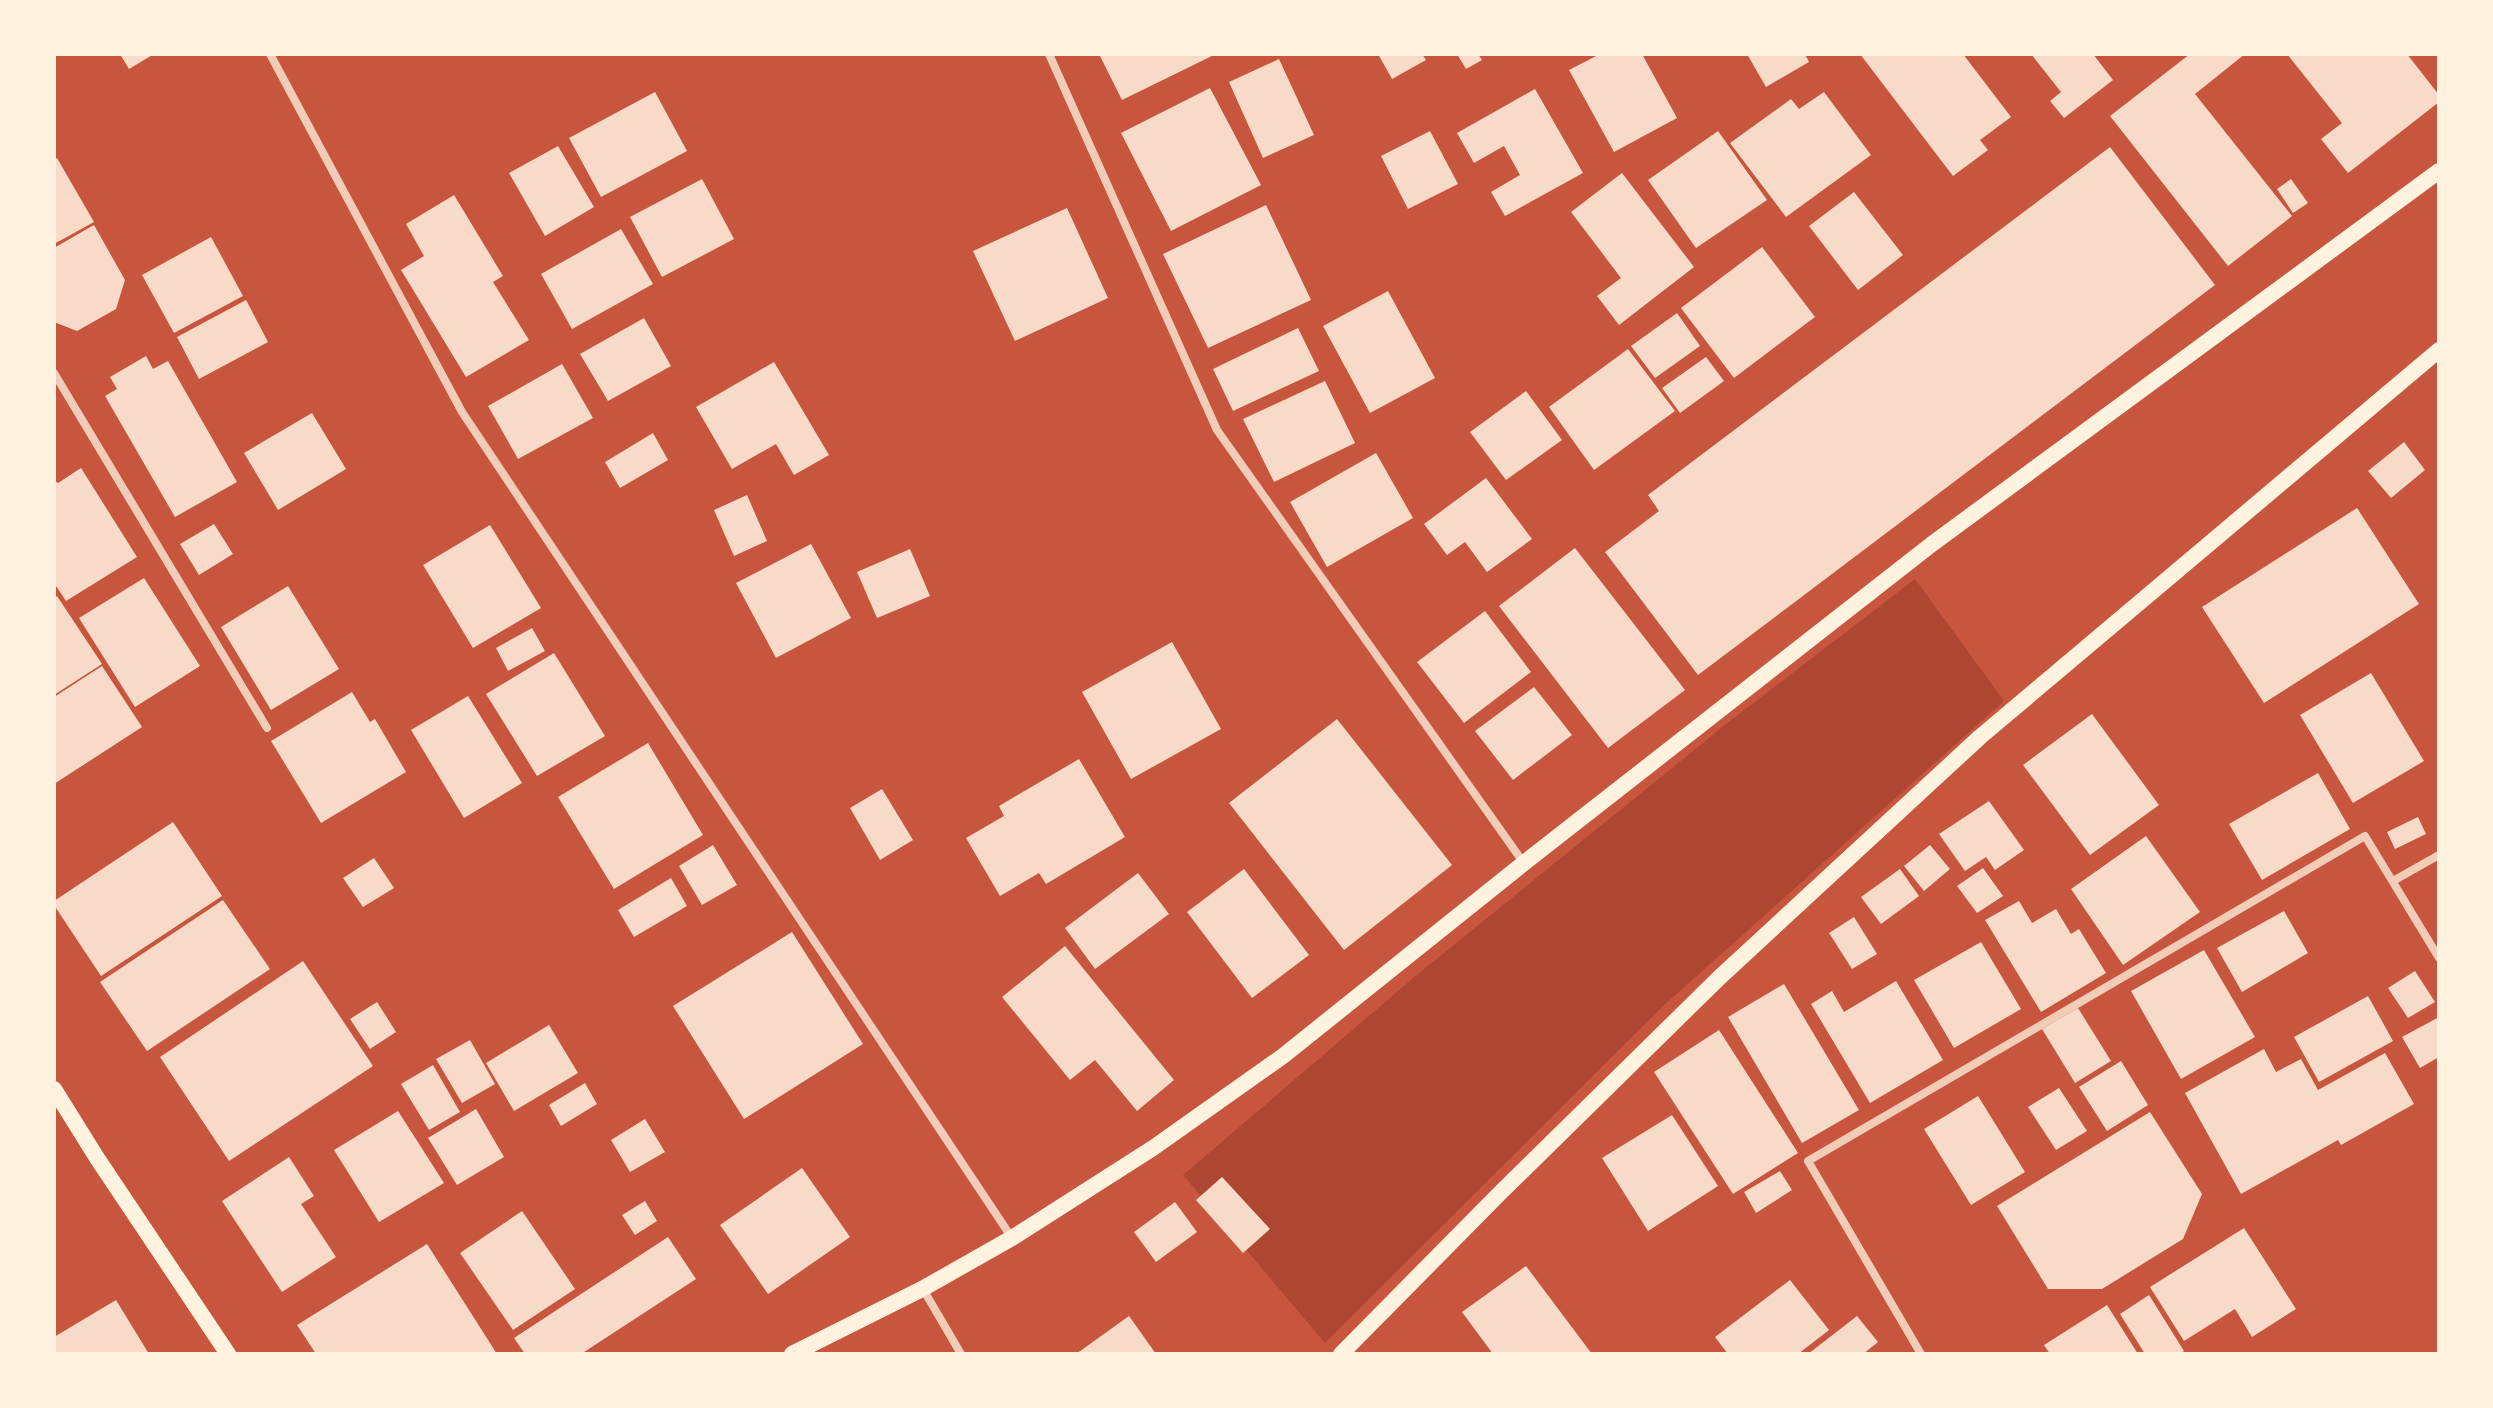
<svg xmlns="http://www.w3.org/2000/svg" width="2493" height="1408" viewBox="0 0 2493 1408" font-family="'Public Sans',sans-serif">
<rect width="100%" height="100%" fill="#c8553d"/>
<path fill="#ae4732" d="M1915,579L2004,701L1662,1007L1325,1343L1183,1175L1418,974L1730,721Z"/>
<path fill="#f7dbc8" d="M120,54H154L129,69Z
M1099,54H1216L1122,100Z
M1378,54H1422L1426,60L1392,79Z
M1457,54H1478L1482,60L1466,69Z
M1600,54H1642L1677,118L1614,152L1569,70Z
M1747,54H1805L1809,62L1766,87Z
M1860,54H1963L2011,117L1980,140L1988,150L1953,176Z
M2031,54H2093L2113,80L2064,118L2050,101L2061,92Z
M2190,54H2245L2195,94L2292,216L2228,266L2110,116Z
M2287,54H2407L2439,95V102L2348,173L2321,139L2342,123Z
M1279,59L1314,135L1263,158L1229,82Z
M1210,88L1261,185L1171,231L1121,133Z
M1535,89L1583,173L1505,216L1491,192L1520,175L1504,146L1474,163L1457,133Z
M655,92L687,151L601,197L569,138Z
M1824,92L1871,155L1786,217L1730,143L1791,99L1799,109Z
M1430,131L1458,184L1408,209L1381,156Z
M1718,131L1767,200L1696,248L1648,180Z
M558,146L594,207L545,236L509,173Z
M2110,147L2215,285L1698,675L1605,552L1659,511L1648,495Z
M57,158L94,222L54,244V160Z
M1622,173L1694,267L1619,325L1597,296L1621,278L1571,212Z
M702,179L734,239L662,277L630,217Z
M2291,179L2308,203L2293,213L2277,189Z
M1854,192L1903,255L1858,290L1809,226Z
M454,195L503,276L493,282L529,340L466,377L401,270L424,256L406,224Z
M1266,205L1311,300L1208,348L1163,254Z
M1067,208L1108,298L1015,341L973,251Z
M94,225L125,280L116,309L77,331L54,322V248Z
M621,229L653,284L572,329L541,274Z
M211,237L243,296L174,333L142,275Z
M1762,247L1815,317L1734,378L1681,308Z
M1388,291L1435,378L1370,413L1323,326Z
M246,300L268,342L199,379L177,337Z
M1677,313L1700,346L1655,378L1631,346Z
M644,318L671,366L608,401L580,354Z
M1298,328L1319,371L1233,411L1213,369Z
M1628,349L1675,411L1594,470L1549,407Z
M146,356L153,369L168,361L237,482L175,517L105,396L117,389L110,377Z
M1706,357L1724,381L1680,413L1662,388Z
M774,362L829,455L794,475L776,444L732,469L696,407Z
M562,364L593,418L518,459L488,406Z
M1325,381L1355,443L1274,482L1243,419Z
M1526,391L1562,440L1506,480L1470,432Z
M312,413L346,469L278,510L244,453Z
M653,433L668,460L620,488L605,462Z
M2404,442L2425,470L2391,498L2368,471Z
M1376,453L1413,518L1327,567L1290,502Z
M81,468L137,557L66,601L54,583V480L58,483Z
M1486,478L1532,539L1487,572L1465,542L1447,555L1424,524Z
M747,495L767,541L734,556L714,510Z
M2357,508L2419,604L2264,703L2202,607Z
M214,524L233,554L199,575L180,544Z
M490,525L541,608L473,648L423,565Z
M811,544L851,618L776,658L736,583Z
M1575,548L1685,690L1608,748L1499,606Z
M910,549L930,596L877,618L857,572Z
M144,578L200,666L135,707L79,618Z
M288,586L339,669L271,710L221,627Z
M57,596L102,664L54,695V598Z
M1485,611L1531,672L1464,723L1417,662Z
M532,628L545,651L508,671L496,648Z
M1172,642L1221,729L1131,779L1082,692Z
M554,653L605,736L537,776L486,694Z
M102,666L142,727L54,784V697Z
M2371,673L2424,761L2353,803L2300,715Z
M1534,687L1572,735L1513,780L1475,731Z
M352,692L370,722L375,719L406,772L321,823L271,741Z
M468,696L522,783L464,818L411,730Z
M2092,714L2159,805L2090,855L2023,765Z
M1337,719L1452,865L1344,950L1229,803Z
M648,743L703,835L614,889L558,797Z
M1079,759L1125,837L1046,884L1039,873L1000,896L966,838L1004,816L999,806Z
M2318,773L2350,829L2262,880L2229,824Z
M882,789L913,840L880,860L850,808Z
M1989,801L2024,850L1995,870L1986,857L1965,871L1939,834Z
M2418,817L2426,834L2395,849L2387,832Z
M173,822L222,896L101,976L54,905V901Z
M2146,836L2200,912L2123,965L2071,889Z
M713,845L737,885L702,905L679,866Z
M1930,845L1950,869L1924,891L1904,866Z
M374,858L394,888L363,907L343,878Z
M1983,868L2003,896L1977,913L1957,886Z
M1244,869L1309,955L1252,998L1187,912Z
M1900,869L1919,896L1881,924L1861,897Z
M1138,873L1169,914L1095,969L1065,928Z
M671,878L687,906L634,937L618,910Z
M223,900L270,969L147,1051L100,982Z
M2019,901L2032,923L2056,909L2071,934L2079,929L2106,973L2041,1012L1985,920Z
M2284,911L2308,953L2242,992L2217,948Z
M1854,917L1877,954L1852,969L1829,933Z
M792,932L863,1044L744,1119L673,1006Z
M1981,942L2021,1009L1954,1048L1914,980Z
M1065,946L1174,1080L1137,1111L1095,1060L1070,1080L1002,997Z
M2204,950L2255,1037L2181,1079L2131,991Z
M303,961L373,1066L229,1161L160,1057Z
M2415,971L2435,1002L2408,1018L2388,988Z
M1896,981L1943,1060L1870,1103L1811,1004L1832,991L1844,1012Z
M1784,984L1859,1110L1802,1143L1728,1017Z
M2368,996L2393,1041L2319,1082L2294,1037Z
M377,1002L396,1032L370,1049L350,1019Z
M2078,1008L2111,1061L2075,1083L2042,1029Z
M2439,1017V1057L2420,1068L2402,1037Z
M549,1025L578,1073L514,1111L486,1063Z
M1719,1030L1798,1153L1733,1194L1654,1072Z
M470,1040L495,1084L462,1103L436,1059Z
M2264,1049L2276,1072L2301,1059L2318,1090L2385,1053L2414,1104L2341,1145L2338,1140L2241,1194L2185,1093Z
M2121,1061L2148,1105L2107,1131L2079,1087Z
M433,1065L460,1112L429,1130L401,1084Z
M585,1083L597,1104L561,1126L549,1105Z
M2059,1088L2087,1131L2056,1150L2028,1107Z
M1978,1096L2025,1172L1971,1205L1924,1129Z
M476,1109L504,1157L457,1185L428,1138Z
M398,1111L444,1183L379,1222L334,1150Z
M2150,1112L2202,1194L2183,1239L2102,1289H2048L1997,1206Z
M1672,1115L1718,1186L1648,1231L1602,1158Z
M645,1119L665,1152L630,1172L611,1140Z
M289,1157L314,1196L301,1204L336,1257L282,1292L222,1201Z
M802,1168L850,1237L768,1294L720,1225Z
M1780,1171L1792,1190L1756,1213L1744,1192Z
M1222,1177L1270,1229L1243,1253L1196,1200Z
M645,1201L657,1221L635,1235L622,1215Z
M1175,1202L1197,1232L1156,1262L1134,1232Z
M522,1211L575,1289L513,1330L460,1253Z
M2244,1228L2296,1309L2252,1337L2235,1309L2184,1341L2150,1287Z
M668,1237L696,1279L581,1354H525L514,1338Z
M427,1244L497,1354H316L297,1325Z
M1526,1266L1592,1354H1493L1462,1312Z
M1790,1280L1829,1330L1798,1354H1728L1715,1337Z
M2149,1295L2184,1351L2179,1354H2145L2120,1314Z
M116,1300L149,1354H54V1337Z
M2107,1305L2138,1354H2050L2044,1345Z
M1129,1316L1156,1354H1076Z
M1857,1316L1878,1342L1863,1354H1808Z"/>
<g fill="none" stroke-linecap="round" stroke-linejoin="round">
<path stroke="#f1ccb7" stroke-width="8" d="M270,54L462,412L1012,1238
M1049,54L1217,430L1523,862
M54,373L267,728
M2393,881L2439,855
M923,1289L961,1354
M1921,1354L1808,1161L2365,836L2439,958"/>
<path stroke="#fff3e0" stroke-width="16" d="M54,1089L97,1158L228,1354
M792,1354L922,1289L1012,1238L1153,1148L1283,1056L1524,863L1932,544L2439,171
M1341,1354L1501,1192L1720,977L1980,737L2439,350"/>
</g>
<rect width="2493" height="1408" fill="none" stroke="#fff3e0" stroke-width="112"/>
</svg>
